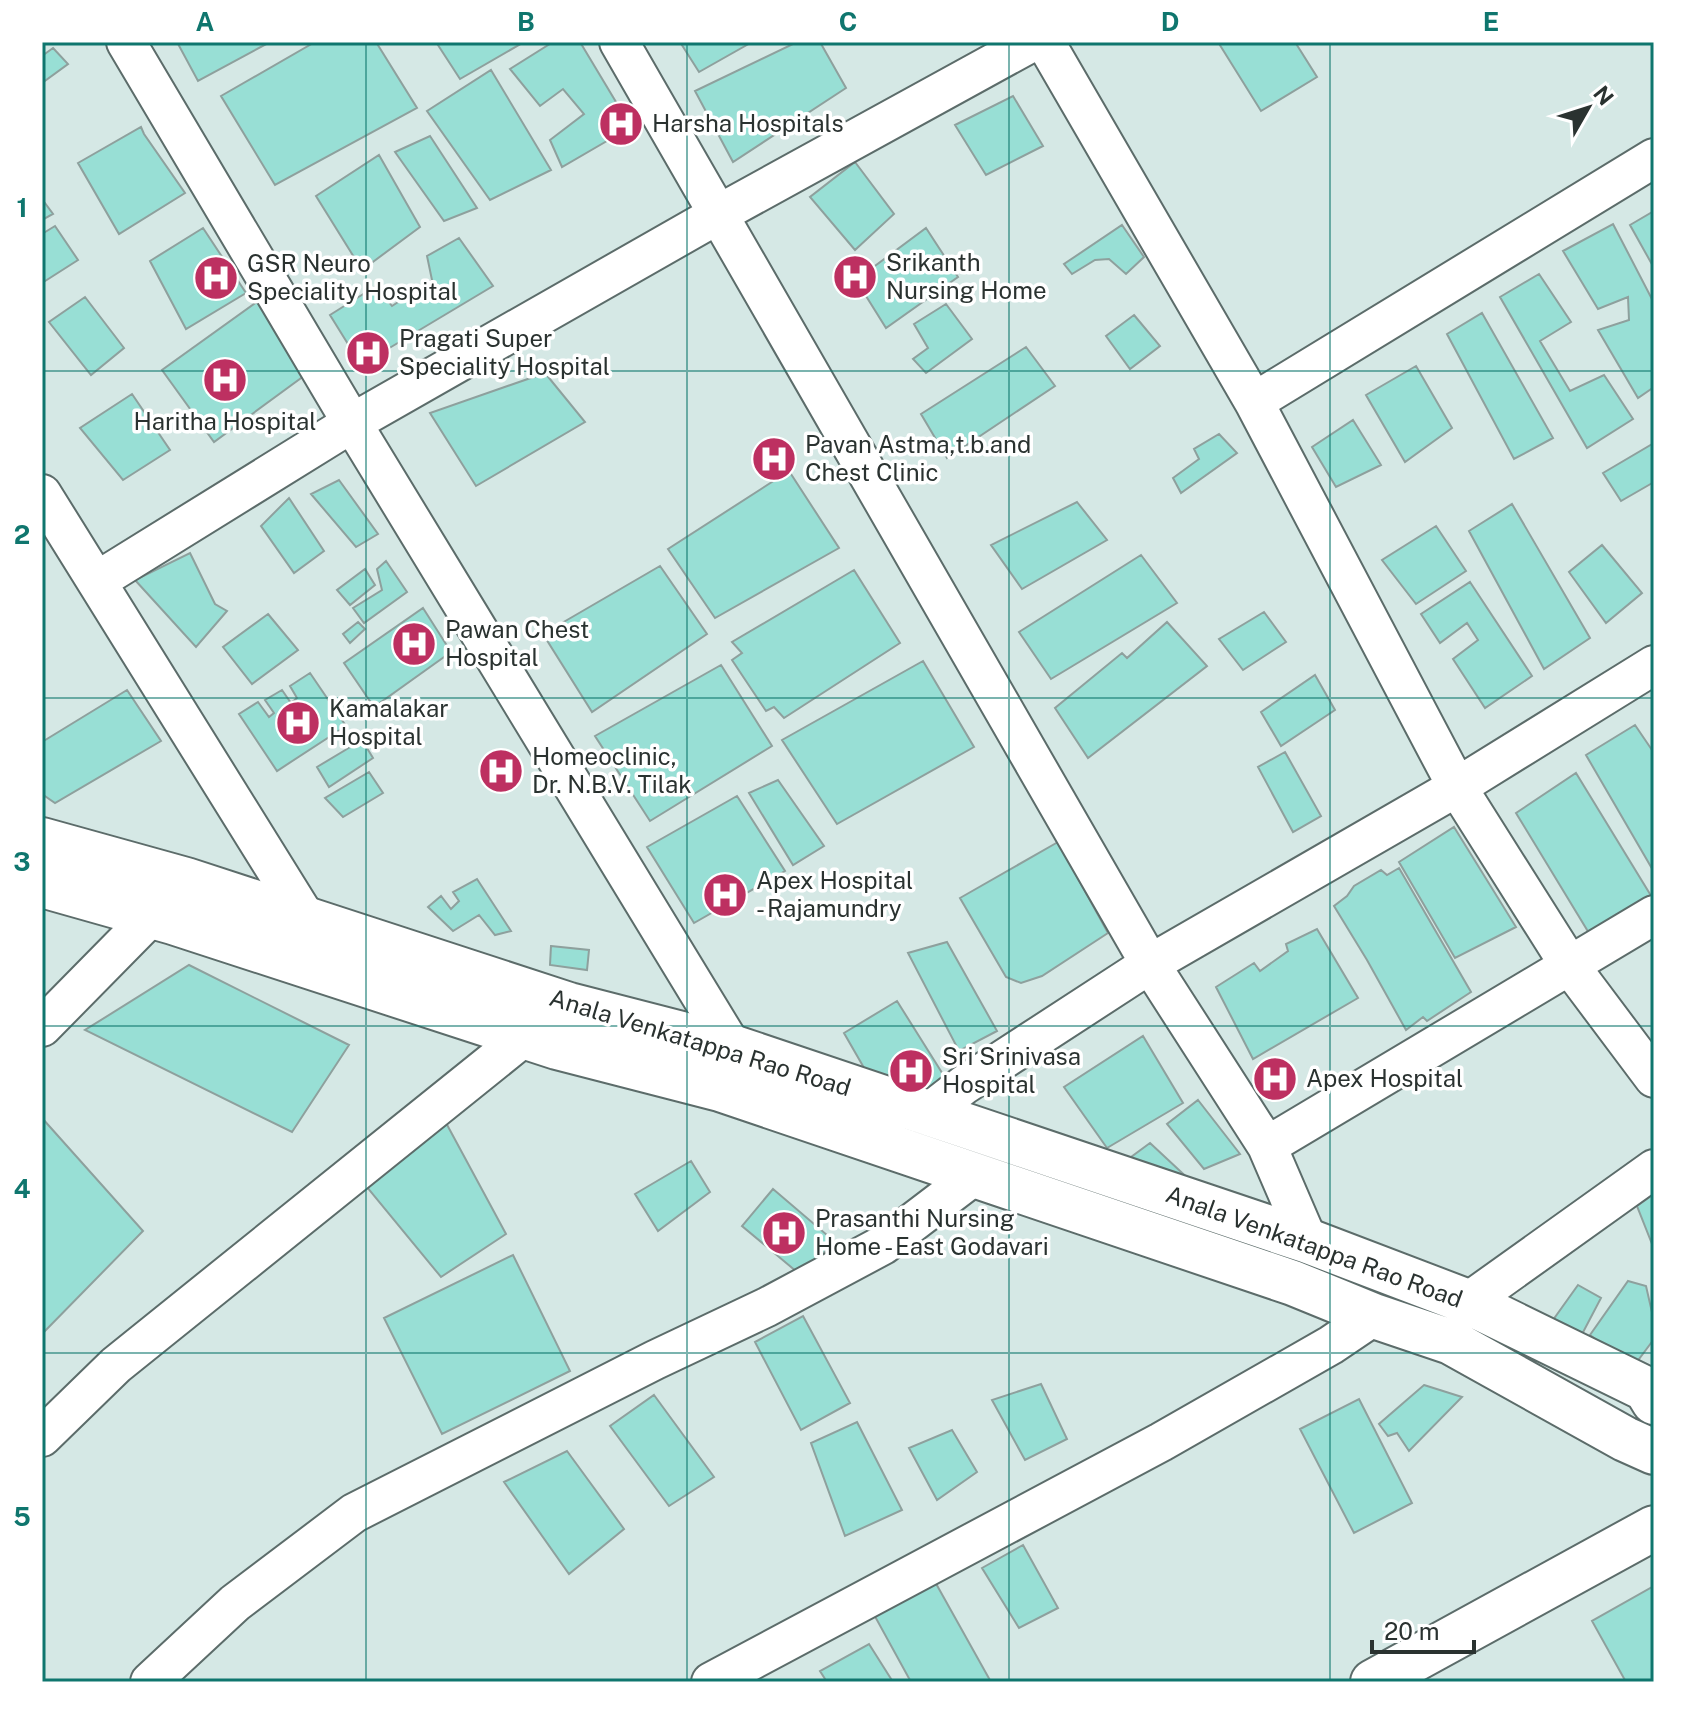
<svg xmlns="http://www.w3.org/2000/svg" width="1696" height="1724" viewBox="0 0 1696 1724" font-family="'Public Sans',sans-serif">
<rect width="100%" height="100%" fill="#d5e8e5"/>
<path fill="#98dfd5" stroke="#8ea09d" stroke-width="2" d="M177,42H270L198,81Z
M315,42H376L417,108L275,185L221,96Z
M436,42H524L460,79Z
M553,42H580L631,127L562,167L550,140L584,114L563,89L540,106L510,69Z
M680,42H752L699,72Z
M797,42H820L846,88L733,162L695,91Z
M1218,42H1295L1317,77L1261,111Z
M53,48L68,64L42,83V56Z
M491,70L551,170L490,200L427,111Z
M1013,96L1043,146L986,175L955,125Z
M141,127L144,134L185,193L119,234L78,163Z
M430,136L477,208L444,221L395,152Z
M379,155L420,227L362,270L316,196Z
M855,162L894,214L855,250L810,197Z
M42,199L53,214L42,220Z
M1654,211V268L1630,225Z
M1613,224L1654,303V387L1638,398L1598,330L1629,320L1628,297L1598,309L1563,251Z
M1122,225L1144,257L1126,274L1109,259L1095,260L1072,274L1064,264Z
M55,226L78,260L42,283V234Z
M203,228L246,293L186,329L150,261Z
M926,228L958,277L886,328L856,280Z
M459,238L493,286L361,365L330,315L376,286L392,306L432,280L427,256Z
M1539,274L1571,322L1540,341L1570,391L1604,375L1633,419L1587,448L1500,297Z
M85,297L124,348L91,375L49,322Z
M261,299L312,370L214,442L162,370Z
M946,304L972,339L926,373L913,359L928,348L914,324Z
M1482,313L1553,438L1514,459L1447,334Z
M1134,315L1160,346L1130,369L1106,336Z
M1026,347L1055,386L947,458L921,414Z
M1416,366L1452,428L1405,462L1366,395Z
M545,373L585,422L476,486L430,413Z
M132,394L170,450L123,480L80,428Z
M1353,420L1381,465L1336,487L1312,447Z
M1219,434L1237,453L1181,493L1173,478L1199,459L1194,449Z
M1654,443V482L1621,501L1603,473Z
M789,471L839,548L715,618L668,549Z
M339,480L378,534L356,547L311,494Z
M289,498L324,551L294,573L261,526Z
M1077,502L1107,540L1022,589L991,545Z
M1512,504L1590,638L1544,669L1469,531Z
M1436,526L1466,571L1416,604L1382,560Z
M1602,545L1642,593L1606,623L1569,572Z
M190,553L215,604L227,611L196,647L135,580Z
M1141,555L1177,603L1051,679L1019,632Z
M386,561L407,592L364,623L353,608L382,590L377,569Z
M660,566L707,634L592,712L543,634Z
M365,569L375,585L350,605L337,590Z
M854,570L900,643L784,718L774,707L766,711L732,660L742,653L732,642Z
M1470,582L1532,676L1485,708L1453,659L1478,640L1467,623L1440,643L1421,614Z
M423,608L451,652L374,707L344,663Z
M1264,612L1286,642L1243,670L1219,639Z
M268,614L298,650L252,684L223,647Z
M358,622L365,629L350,643L343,634Z
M1167,622L1207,666L1088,758L1055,708L1122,653L1127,658Z
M923,661L974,747L837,824L782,740Z
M721,665L772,746L650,821L595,736Z
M310,673L346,726L277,771L239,714L258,702L269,717L274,713L265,700L282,690L291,703L297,698L290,686Z
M1315,675L1335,710L1281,746L1261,712Z
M127,690L161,741L55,803L42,794V742Z
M1635,725L1654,753V872L1586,755Z
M362,740L373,758L329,787L317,767Z
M1285,752L1321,816L1293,832L1258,767Z
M369,772L383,793L343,817L325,798Z
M1576,773L1653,899L1592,938L1516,813Z
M778,780L824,846L793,865L749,793Z
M737,796L785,871L694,923L647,847Z
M1454,827L1516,927L1455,958L1399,862Z
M1058,842L1108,933L1042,976L1021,983L1006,977L960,898Z
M1399,868L1471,992L1427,1021L1423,1017L1406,1030L1367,960L1334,906L1347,896L1354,886L1381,870L1387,875Z
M477,879L511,931L495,935L479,915L453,931L428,907L441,896L451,909L459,901L453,892Z
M1317,929L1358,998L1253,1059L1216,987L1254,963L1260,971L1288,951L1286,944Z
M947,942L997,1031L959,1051L908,953Z
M551,946L589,950L587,970L550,965Z
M189,965L349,1045L292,1132L85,1030Z
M897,1001L949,1084L904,1099L867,1073L844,1033Z
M1143,1036L1183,1103L1107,1148L1064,1087Z
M1198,1100L1240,1154L1204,1169L1167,1124Z
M42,1118L143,1231L42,1334Z
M445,1121L506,1234L441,1277L366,1186Z
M1150,1143L1194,1184L1127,1160Z
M691,1161L710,1192L658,1231L635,1194Z
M773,1189L834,1241L803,1277L742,1226Z
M1654,1194V1249L1637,1206Z
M513,1255L570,1371L442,1434L384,1318Z
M1628,1281L1646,1286L1654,1321V1339L1633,1367L1590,1335Z
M1578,1285L1601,1298L1580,1338L1553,1320Z
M803,1316L850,1403L801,1430L755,1342Z
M1041,1384L1067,1439L1025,1460L992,1400Z
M1424,1385L1462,1397L1409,1451L1397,1433L1388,1436L1379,1424Z
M654,1395L714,1477L669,1506L610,1426Z
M1359,1399L1412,1503L1354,1533L1300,1429Z
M857,1422L902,1510L845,1536L811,1443Z
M952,1430L977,1472L937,1500L909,1448Z
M567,1451L624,1529L569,1574L504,1482Z
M1023,1545L1058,1608L1019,1628L982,1568Z
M934,1580L991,1682H911L872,1611Z
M1654,1586V1682H1626L1592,1621Z
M869,1644L893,1682H827L820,1671Z"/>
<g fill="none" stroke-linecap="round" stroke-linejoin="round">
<g stroke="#5c6c6a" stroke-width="42">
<path id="minor" d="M126,42L352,423L732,1047L726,1066
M619,42L1150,964L1267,1146L1308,1241
M1045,42L1254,402L1457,787L1570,966L1654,1078
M1254,402L1654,158
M42,494L307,920
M97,581L352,423L717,215L1032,42
M42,1027L169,898
M928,1113L964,1085L1150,964L1457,787L1654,665
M1267,1146L1654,915
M1468,1302L1654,1169
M42,1437L116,1365L525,1036
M150,1682L235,1603L354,1513L655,1360L767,1307L883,1245L975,1175
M711,1682L1161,1442L1331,1345L1374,1316"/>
</g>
<g stroke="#5c6c6a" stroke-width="48">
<path id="tertiary" d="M1373,1682L1654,1528"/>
</g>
<g stroke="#5c6c6a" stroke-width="48">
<path id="secondary" d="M42,840L186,880L569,1005L732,1047L1308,1241L1468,1302L1646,1389L1654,1402
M42,885L173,922L557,1047L720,1089L1293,1283L1374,1316L1451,1342L1625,1439L1654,1452"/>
</g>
<use href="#minor" stroke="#fff" stroke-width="38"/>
<use href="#tertiary" stroke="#fff" stroke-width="44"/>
<use href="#secondary" stroke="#fff" stroke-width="44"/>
</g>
<path fill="none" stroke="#0f766e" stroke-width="2" stroke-opacity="0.55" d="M366,42V1682M687,42V1682M1009,42V1682M1330,42V1682M42,371H1654M42,698H1654M42,1026H1654M42,1353H1654"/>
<defs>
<g id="hospital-disc" transform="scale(2.3)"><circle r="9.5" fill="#bd3061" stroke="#fff"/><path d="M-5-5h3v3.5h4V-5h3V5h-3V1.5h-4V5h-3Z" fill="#fff"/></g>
</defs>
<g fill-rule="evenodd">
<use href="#hospital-disc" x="621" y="124"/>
<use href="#hospital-disc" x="855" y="277"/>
<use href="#hospital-disc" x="216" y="278"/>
<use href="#hospital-disc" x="368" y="353"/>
<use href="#hospital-disc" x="225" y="380"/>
<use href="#hospital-disc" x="774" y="459"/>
<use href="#hospital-disc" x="414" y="644"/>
<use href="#hospital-disc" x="298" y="723"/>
<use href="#hospital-disc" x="501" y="771"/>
<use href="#hospital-disc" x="725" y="895"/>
<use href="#hospital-disc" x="911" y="1071"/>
<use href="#hospital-disc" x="1275" y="1079"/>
<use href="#hospital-disc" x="784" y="1233"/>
</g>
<g text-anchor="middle" stroke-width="7" stroke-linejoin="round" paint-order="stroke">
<g font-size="24" fill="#2a3230" stroke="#fff" text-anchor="start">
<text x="652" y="132">Harsha Hospitals</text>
<text x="886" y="271">Srikanth<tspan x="886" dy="28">Nursing Home</tspan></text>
<text x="247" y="272">GSR Neuro<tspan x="247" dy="28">Speciality Hospital</tspan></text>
<text x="399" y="347">Pragati Super<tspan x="399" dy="28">Speciality Hospital</tspan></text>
<text x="225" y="430" text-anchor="middle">Haritha Hospital</text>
<text x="805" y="453">Pavan Astma,t.b.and<tspan x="805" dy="28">Chest Clinic</tspan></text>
<text x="445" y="638">Pawan Chest<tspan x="445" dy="28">Hospital</tspan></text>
<text x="329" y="717">Kamalakar<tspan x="329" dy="28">Hospital</tspan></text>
<text x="532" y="765">Homeoclinic,<tspan x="532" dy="28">Dr. N.B.V. Tilak</tspan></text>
<text x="756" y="889">Apex Hospital<tspan x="756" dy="28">- Rajamundry</tspan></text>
<text x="942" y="1065">Sri Srinivasa<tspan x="942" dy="28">Hospital</tspan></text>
<text x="1306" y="1087">Apex Hospital</text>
<text x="815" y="1227">Prasanthi Nursing<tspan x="815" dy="28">Home - East Godavari</tspan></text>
</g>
<g font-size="24" fill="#2a3230" stroke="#fff">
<text transform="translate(700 1043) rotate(17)" y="8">Anala Venkatappa Rao Road</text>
<text transform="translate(1314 1247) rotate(20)" y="8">Anala Venkatappa Rao Road</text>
</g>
</g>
<rect width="1696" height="1724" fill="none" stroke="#ffffff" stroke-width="88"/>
<g transform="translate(1588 108) rotate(51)" stroke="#ffffff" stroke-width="6" paint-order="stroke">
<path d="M0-6L14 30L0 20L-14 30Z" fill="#2a3230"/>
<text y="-12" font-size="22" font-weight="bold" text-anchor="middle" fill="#2a3230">N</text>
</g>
<path d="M1372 1640v12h102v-12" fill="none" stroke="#2a3230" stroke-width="4"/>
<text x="1384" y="1640" font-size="24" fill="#2a3230" stroke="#ffffff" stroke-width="6" paint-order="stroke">20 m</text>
<rect x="44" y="44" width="1608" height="1636" fill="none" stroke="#0f766e" stroke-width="3"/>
<g font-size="26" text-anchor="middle" font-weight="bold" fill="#0f766e">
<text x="205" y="31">A</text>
<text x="526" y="31">B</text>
<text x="848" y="31">C</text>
<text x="1170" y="31">D</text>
<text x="1491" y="31">E</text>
<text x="22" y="217">1</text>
<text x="22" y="544">2</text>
<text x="22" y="871">3</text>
<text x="22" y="1198">4</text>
<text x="22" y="1526">5</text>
</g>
</svg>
